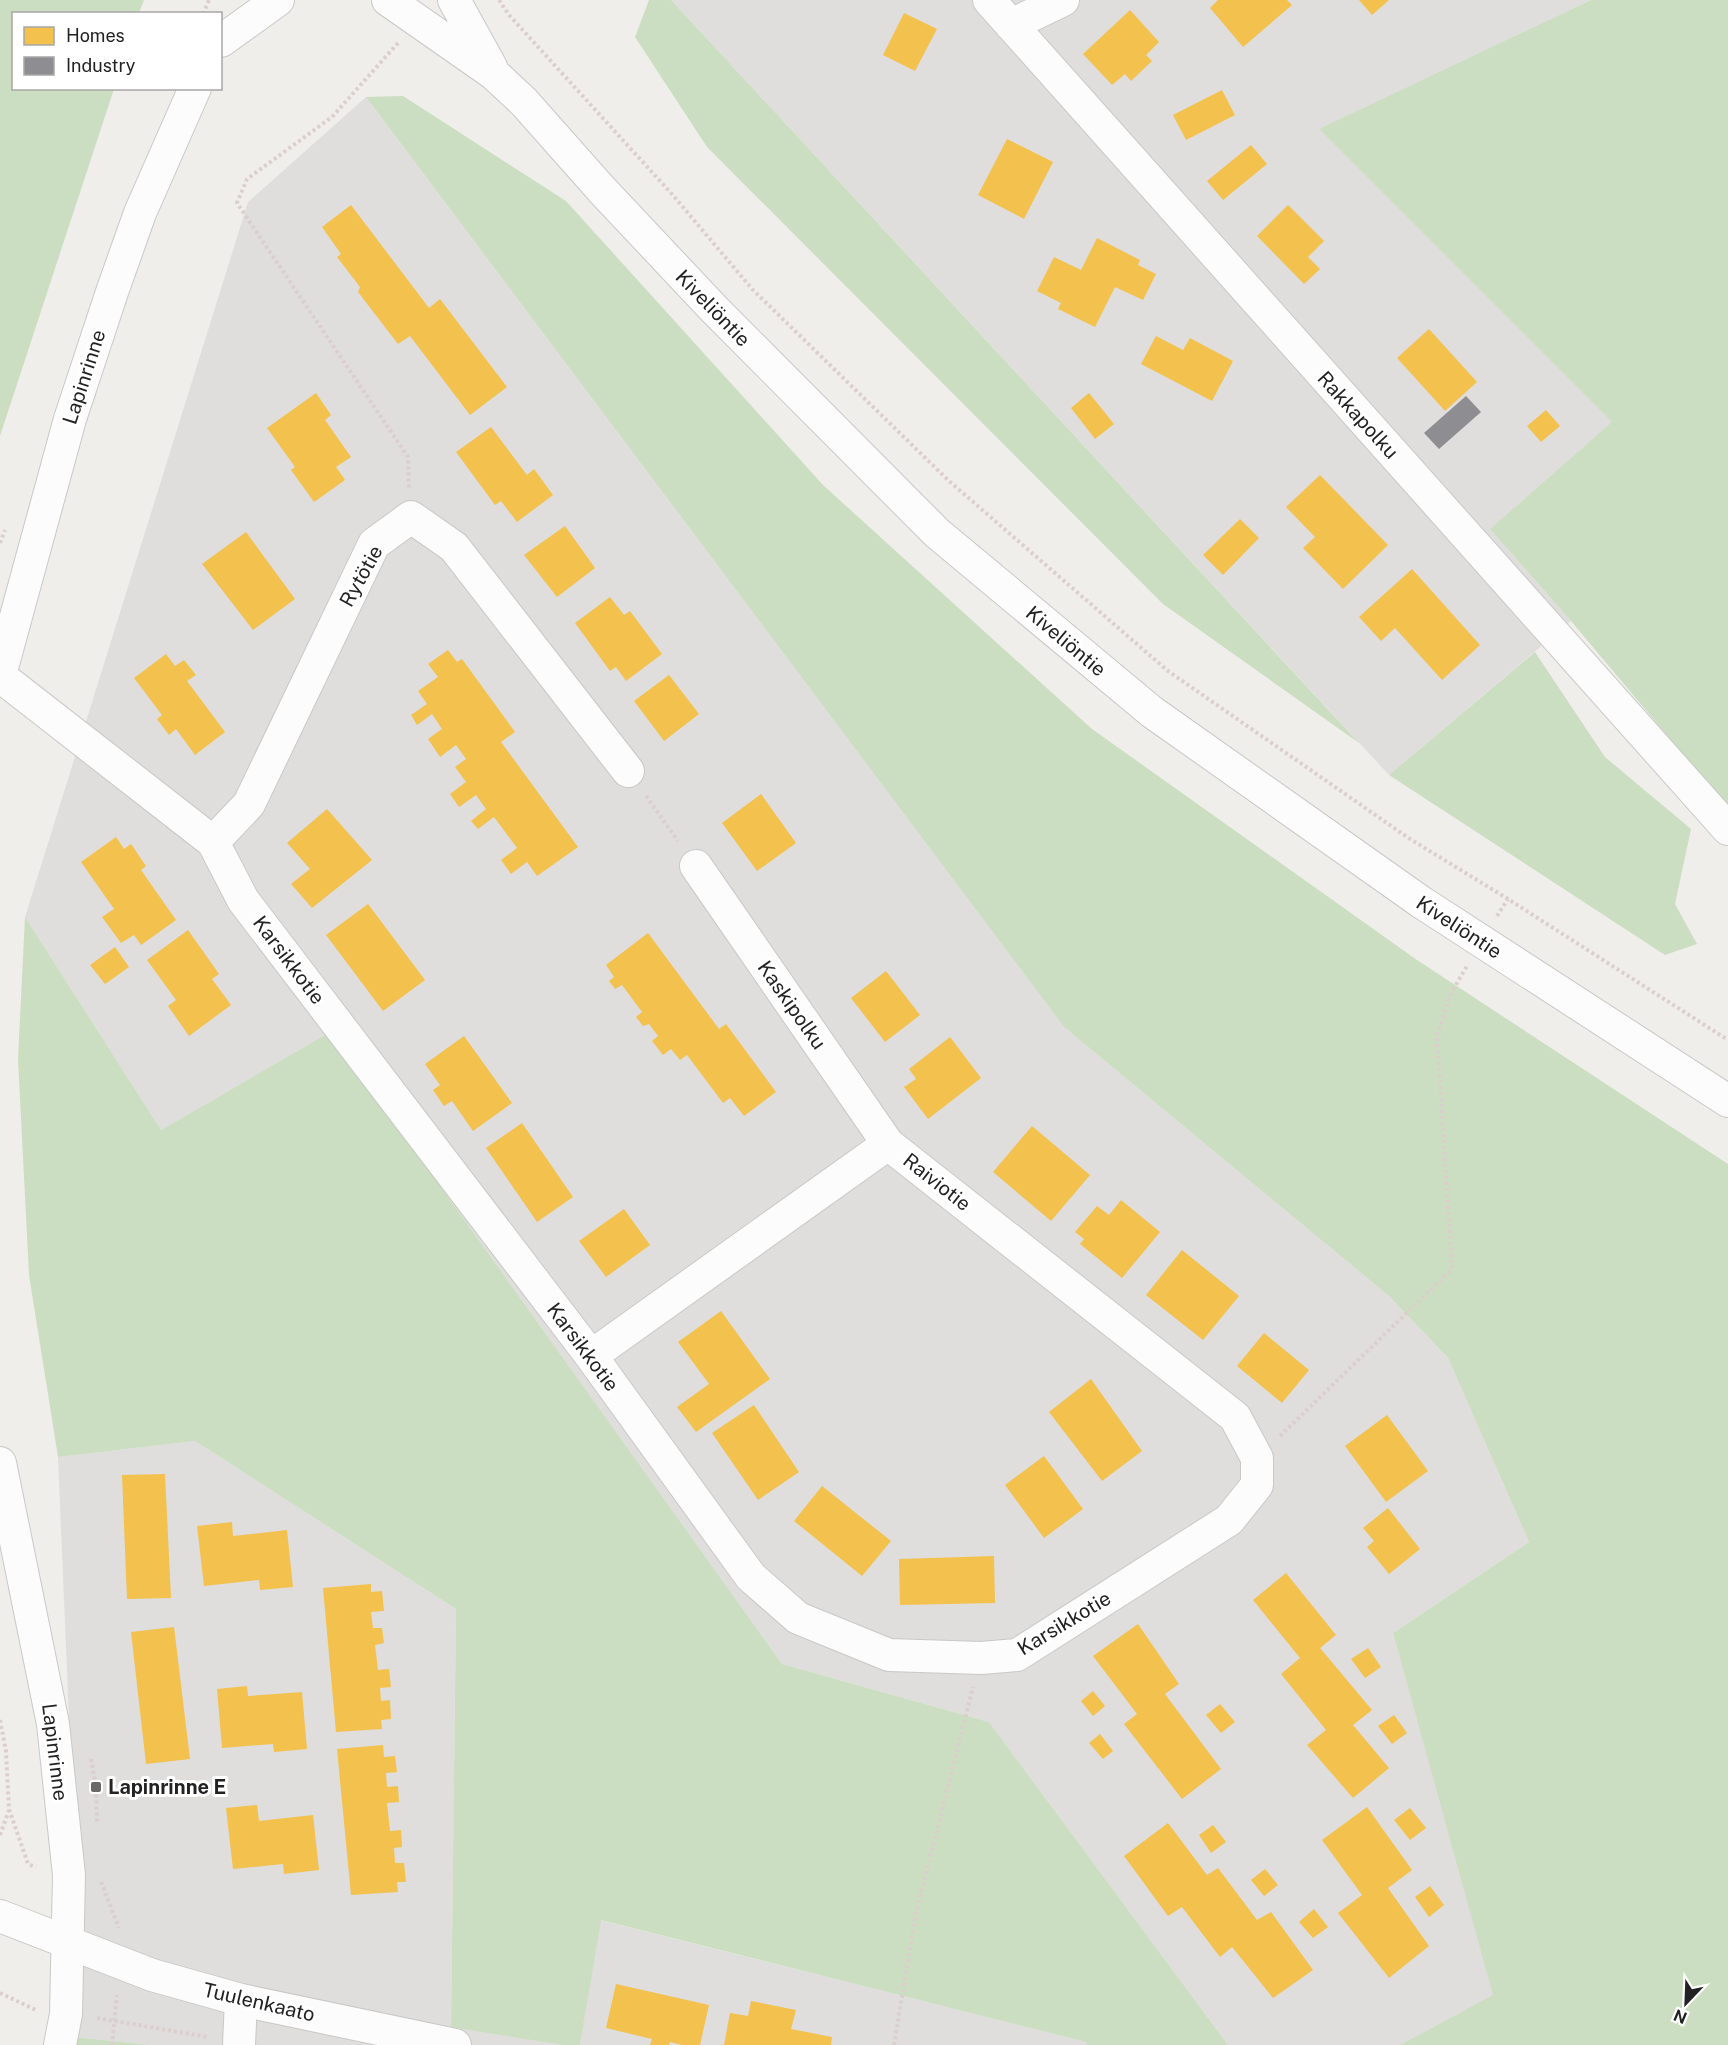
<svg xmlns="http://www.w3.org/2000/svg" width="1728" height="2045" viewBox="0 0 1728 2045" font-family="'Public Sans',sans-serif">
<rect width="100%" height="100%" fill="#f0eeeb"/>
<path fill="#dfdedc" d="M671,0H1591L1320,129L1613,422L1490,529L1571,621L1389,775Z
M366,97L1064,1027L1390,1297L1448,1358L1529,1542L1393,1633L1494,1995L1400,2045H1228L989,1722L782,1664L330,1032L161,1130L25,917L248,202Z
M195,1441L456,1609L451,2026L562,2045H151L73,2037L76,1885L58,1457Z
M600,1920L1086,2042L1087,2045H580Z"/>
<path fill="#cbdec1" d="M0,0H144L139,13L14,14V88L114,89L0,436Z
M649,0H671L1359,743L1163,604L707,147L635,37Z
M1591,0H1728V808L1571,621L1490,529L1612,422L1319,129Z
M403,96L566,201L823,485L1092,729L1417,960L1728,1164V2045H1400L1493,1995L1393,1633L1529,1542L1448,1358L1390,1297L1064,1027L366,97Z
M1535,652L1605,757L1691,829L1675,904L1697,944L1665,955L1389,775Z
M25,917L161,1130L330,1032L782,1664L989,1722L1228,2045H1087L1086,2042L601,1920L580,2045H562L451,2027L456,1609L195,1441L58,1457L29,1275L18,1059Z
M73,2037L151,2045H72Z"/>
<path fill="#f2c14e" d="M1218,0H1287L1292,5L1243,47L1210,8Z
M1359,0H1389L1372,15Z
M1130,10L1159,42L1146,55L1152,61L1131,81L1125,74L1112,85L1083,54Z
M904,13L937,29L915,71L883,55Z
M1222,90L1235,115L1186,140L1173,115Z
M1007,139L1053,162L1024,219L978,195Z
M1251,145L1267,164L1223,200L1207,181Z
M351,205L429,308L440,299L507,387L470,415L410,336L398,344L358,292L360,287L337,257L341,254L322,227Z
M1288,205L1324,241L1308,257L1320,269L1304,284L1257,236Z
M1097,238L1140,260L1138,265L1156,274L1143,300L1115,287L1095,327L1058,309L1061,303L1037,291L1054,257L1081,270Z
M1429,329L1477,382L1445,411L1397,358Z
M1156,336L1183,350L1190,338L1233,361L1212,401L1141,364Z
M316,393L331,415L325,420L351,457L336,467L345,480L314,502L291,470L295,467L267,428Z
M1089,393L1114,424L1095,439L1071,408Z
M1546,410L1560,426L1541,442L1527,426Z
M491,427L527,475L534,469L553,495L517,522L501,501L495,505L456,452Z
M1320,475L1388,545L1343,589L1303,548L1315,537L1286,507Z
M1240,519L1259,538L1223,575L1203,555Z
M565,526L595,568L557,597L524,555Z
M246,532L295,599L253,630L202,564Z
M1412,569L1480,645L1442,680L1395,628L1381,641L1359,617Z
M610,597L624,615L630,611L662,654L626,681L616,667L610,671L575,623Z
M448,650L457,662L462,659L515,732L501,742L578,847L537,876L527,862L511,874L501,860L517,848L494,817L478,829L471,821L486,809L476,795L459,807L450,794L466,782L455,767L466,759L456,745L440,757L428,739L442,729L432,714L417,725L411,715L427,704L418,691L438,677L428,664Z
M166,654L175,666L184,660L196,675L187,681L225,732L195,755L176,729L169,735L157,719L162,715L134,678Z
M669,675L699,714L664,741L634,701Z
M761,794L796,843L757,871L722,823Z
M327,809L372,860L312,908L291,884L310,869L287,843Z
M116,837L124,849L131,844L146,866L141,870L176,920L141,945L134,935L121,943L102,917L114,909L81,862Z
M368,904L425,980L383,1011L326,935Z
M188,930L219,974L212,979L231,1005L189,1036L168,1006L176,1000L147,960Z
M648,933L719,1029L726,1024L776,1092L744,1116L730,1098L723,1103L687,1055L680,1060L671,1049L663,1055L652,1041L658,1036L649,1024L643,1026L636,1017L642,1012L622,985L615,989L609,981L614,977L606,965Z
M115,947L129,967L105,984L90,965Z
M886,971L920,1015L885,1042L851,998Z
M464,1036L512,1103L473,1131L452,1101L444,1106L433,1090L440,1085L425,1064Z
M950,1037L981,1078L928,1119L904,1087L916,1079L909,1069Z
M522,1123L573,1197L537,1222L486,1148Z
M1032,1126L1090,1175L1051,1221L993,1172Z
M1121,1200L1160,1232L1122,1278L1080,1244L1084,1239L1075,1232L1097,1206L1109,1215Z
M624,1209L650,1245L606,1277L579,1241Z
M1182,1250L1239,1296L1203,1340L1146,1295Z
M721,1311L770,1379L696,1432L677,1407L709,1384L678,1342Z
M1264,1333L1309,1370L1282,1403L1237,1366Z
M1091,1379L1142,1451L1102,1481L1049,1412Z
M754,1405L799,1472L758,1500L712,1433Z
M1387,1415L1428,1471L1386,1502L1345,1446Z
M1044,1456L1083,1509L1044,1538L1005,1485Z
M165,1474L171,1598L127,1599L122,1475Z
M822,1486L891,1541L862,1576L794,1521Z
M1388,1508L1420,1549L1389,1574L1367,1547L1374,1541L1363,1528Z
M232,1522L233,1536L287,1530L293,1587L260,1590L259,1580L204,1586L197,1526Z
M994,1556L995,1603L900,1605L899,1559Z
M1286,1573L1336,1635L1320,1648L1372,1710L1353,1725L1389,1768L1353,1798L1307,1745L1326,1730L1281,1674L1300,1658L1253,1600Z
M371,1584V1592L382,1591L384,1611L371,1612L373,1628H382L384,1643L375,1645L378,1670L389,1669L391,1687L380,1688L381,1701L390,1700L391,1719L381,1720L382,1729L336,1732L323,1588Z
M1138,1624L1179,1684L1165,1694L1221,1769L1182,1799L1124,1724L1137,1714L1093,1656Z
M174,1627L190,1759L146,1764L131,1632Z
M1368,1648L1381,1667L1365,1678L1351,1659Z
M247,1686L248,1696L302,1692L307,1749L274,1752L273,1744L222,1748L217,1689Z
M1093,1691L1105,1706L1093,1716L1081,1701Z
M1220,1704L1235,1722L1221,1733L1206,1715Z
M1394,1715L1407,1733L1392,1744L1378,1726Z
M1100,1734L1113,1751L1103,1759L1089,1743Z
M383,1745L384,1757L395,1756L397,1772L386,1773L387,1787L398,1786L399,1802L387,1803L390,1831L401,1830L402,1847L394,1848L395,1863H404L406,1882H397L398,1892L351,1895L337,1749Z
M257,1805L259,1821L313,1815L319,1870L284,1874L283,1864L233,1869L226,1808Z
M1367,1807L1412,1870L1388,1888L1429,1946L1389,1978L1338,1913L1362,1895L1322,1840Z
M1410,1808L1426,1828L1410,1840L1394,1820Z
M1168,1823L1207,1875L1218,1868L1257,1920L1271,1912L1313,1970L1273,1998L1232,1947L1220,1957L1182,1907L1168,1916L1124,1856Z
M1213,1825L1226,1842L1211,1853L1199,1835Z
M1265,1869L1278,1885L1264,1896L1251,1880Z
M1430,1886L1444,1905L1429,1917L1415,1897Z
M1314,1909L1328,1927L1313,1938L1299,1922Z
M616,1984L709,2005L700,2045H682L670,2042L669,2045H650L652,2039L606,2028Z
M751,2001L796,2010L791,2029L832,2037L831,2045H724L730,2013L748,2016Z"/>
<path fill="#8d8d92" d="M1466,396L1481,412L1439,449L1424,433Z"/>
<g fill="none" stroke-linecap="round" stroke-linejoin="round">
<g stroke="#c9c8c7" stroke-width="34">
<path id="minor" d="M388,0L494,74L524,102L602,190L714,309L937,533L1152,712L1421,902L1728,1101
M454,0L491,67
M989,0L1728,829
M1011,25L1063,0
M221,41L278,0
M0,675L70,419L112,292L140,213L195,88
M0,676L213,842L243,900L591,1356L751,1577L798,1618L889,1655L981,1658L1017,1655L1229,1520L1257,1485V1458L1235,1417L888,1144L591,1356
M213,842L249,804L374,544L411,517L454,547L628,771
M696,866L888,1144
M0,1463L53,1724L69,1875L66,2014L60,2045
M0,1916L152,1975L241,2000L455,2045
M239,2045L241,2000"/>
</g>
<path stroke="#dccecd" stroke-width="4" stroke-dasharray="3 3" stroke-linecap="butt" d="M499,0L509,15L671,193L753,290L949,481L1168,671L1410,839L1508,899L1728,1040
M203,14L209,0
M398,43L332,117L247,179L237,203L408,457L409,489
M0,543L5,530
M646,796L678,841
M1497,916L1508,899
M1280,1436L1452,1269L1437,1036L1450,995L1467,966
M0,1720L6,1751L9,1809L28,1864L36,1867
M91,1759L96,1787L97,1823
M0,1835L9,1810
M101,1882L119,1928
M0,1993L36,2010
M97,2018L208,2037
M112,2045L117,1995
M894,2045L916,1912L973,1687"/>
<use href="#minor" stroke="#fdfcfc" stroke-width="32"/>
</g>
<rect fill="#6a6968" stroke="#fff" stroke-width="2" x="90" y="1781" width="12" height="12" rx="3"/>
<g text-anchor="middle" stroke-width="6" stroke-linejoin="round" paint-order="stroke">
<g font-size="20" fill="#222" stroke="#fff">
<text transform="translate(713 308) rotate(46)" y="7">Kiveliöntie</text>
<text transform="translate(84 377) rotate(-72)" y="7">Lapinrinne</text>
<text transform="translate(1358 415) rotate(48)" y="7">Rakkapolku</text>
<text transform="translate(361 576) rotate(-61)" y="7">Rytötie</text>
<text transform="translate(1066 641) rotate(40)" y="7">Kiveliöntie</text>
<text transform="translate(1459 927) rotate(33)" y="7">Kiveliöntie</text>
<text transform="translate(289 960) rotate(53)" y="7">Karsikkotie</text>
<text transform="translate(792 1005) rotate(55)" y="7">Kaskipolku</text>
<text transform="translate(937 1182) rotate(38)" y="7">Raiviotie</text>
<text transform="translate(583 1347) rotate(53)" y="7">Karsikkotie</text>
<text transform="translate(1064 1623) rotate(-31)" y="7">Karsikkotie</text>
<text transform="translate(55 1752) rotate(83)" y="7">Lapinrinne</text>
<text transform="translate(259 2002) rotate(13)" y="7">Tuulenkaato</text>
</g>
<g font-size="20" font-weight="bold" fill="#222" stroke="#fff" text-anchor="start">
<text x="108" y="1794">Lapinrinne E</text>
</g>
</g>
<rect x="12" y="12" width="210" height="78" fill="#ffffff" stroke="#a7a7a7" stroke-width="1.5"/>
<rect x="24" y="27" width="30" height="18" fill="#f2c14e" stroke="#a7a7a7" stroke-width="1.5"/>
<text x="66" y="42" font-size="18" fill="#222222">Homes</text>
<rect x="24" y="57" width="30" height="18" fill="#8d8d92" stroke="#a7a7a7" stroke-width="1.5"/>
<text x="66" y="72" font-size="18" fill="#222222">Industry</text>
<g transform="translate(1686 2003) rotate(203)" stroke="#ffffff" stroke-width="4.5" paint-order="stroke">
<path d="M0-4.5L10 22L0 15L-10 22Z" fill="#222222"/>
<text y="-9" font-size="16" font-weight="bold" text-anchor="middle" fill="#222222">N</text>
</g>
</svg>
